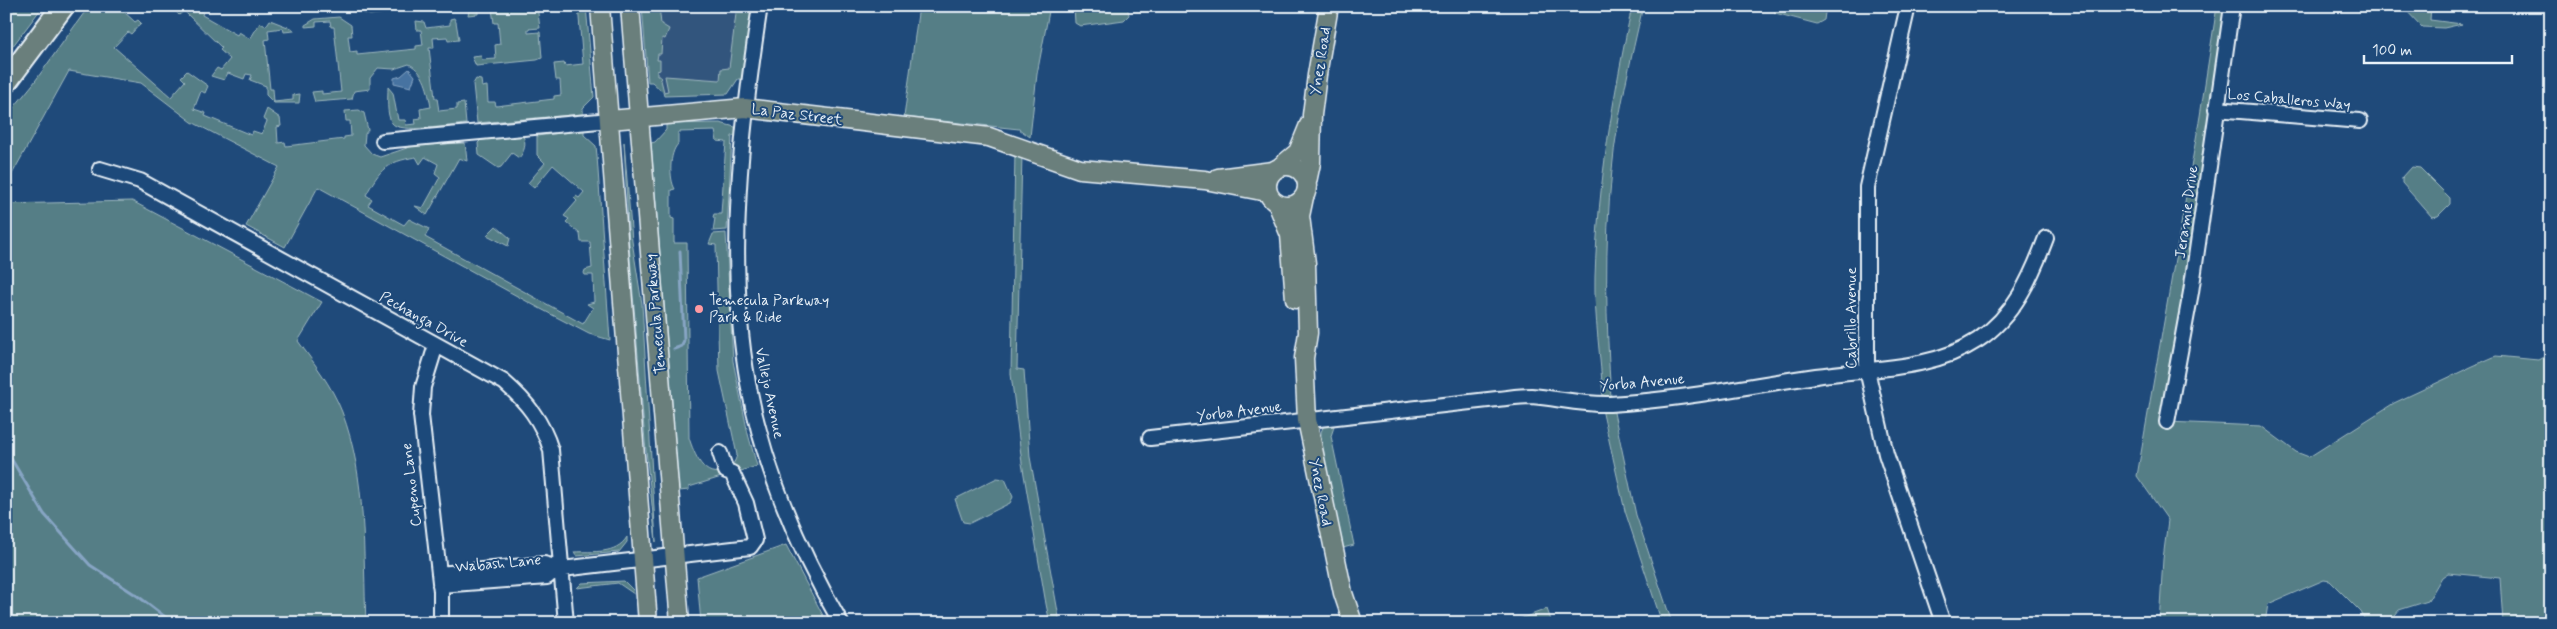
<svg xmlns="http://www.w3.org/2000/svg" width="2557" height="629" viewBox="0 0 2557 629" font-family="Mynerve,sans-serif">
<rect width="100%" height="100%" fill="#1f4a7a"/>
<filter id="ink" filterUnits="userSpaceOnUse"><feTurbulence type="fractalNoise" baseFrequency=".02" numOctaves="2"/><feDisplacementMap in="SourceGraphic" scale="10" xChannelSelector="R" yChannelSelector="G"/><feConvolveMatrix kernelMatrix="1 2 1 2 8 2 1 2 1" color-interpolation-filters="sRGB"/></filter>
<g filter="url(#ink)">
<path fill="#33547d" d="M642,6H754L744,79H738L728,94L664,96L663,92L652,82H648Z"/>
<path fill="#557e86" stroke="#9eb8bf" d="M15,6H43L6,55V19Z
M89,6H125L122,10L135,22L138,20L141,23L131,34L128,32L114,47L171,97L185,81L181,77L187,71L208,86L205,93L201,91L194,109L206,113L205,116L251,135L253,131L262,134L267,121L263,119L267,109L280,118L281,126L277,127L278,143L285,142L286,146L344,139V137L351,136L350,121H346L345,111L359,110L364,113L368,130L365,134L364,145L372,154L380,157L416,145L465,143L467,161L459,158L427,215L415,206L423,208L440,177L435,173L438,164L425,157L420,164L416,157C386,162 380,169 366,195L372,199L368,205L404,225L409,219L429,229L425,237L583,324L593,308L587,304L594,302L593,275H585L584,273L585,270L592,268L590,242H581L580,234L566,222L569,219L564,216L577,201L574,198L576,196L579,198L584,192L553,165L534,188L528,183L545,163L537,155V136L584,130V135L596,146L597,156L610,340L589,334L539,308L318,187L285,247L246,226L279,167L192,122L141,83L69,71L11,176L12,183L6,182V117L33,84Z
M177,6H193L203,12L202,15L237,35L239,32L250,39L260,23L266,26L270,20L293,29L294,31L284,32L283,28L268,30L269,39L265,40L270,89H273L274,102L293,100V95L300,94L299,103H274L266,95V86L250,80L252,75L246,74L244,79L228,73L224,80L211,76L217,68L221,70L230,59L220,50L222,48L184,11L179,15L174,10Z
M355,6H395L396,12L370,15L356,11Z
M470,6H537L540,28L528,29V33L540,32L542,58L537,60L476,66L472,57L481,56L482,60L496,59L495,45L500,44L498,23H494L492,9L478,11V14L468,15Z
M578,6H586L594,97L583,108V114L477,123L473,84L476,79L481,80L482,87L487,86L488,102H495L496,106L554,99V96L561,95L560,80H556L554,64L564,63L565,66L583,64Z
M642,6H659L661,24L669,29L665,39L662,38L661,54H658L657,60H660V70L657,71V76H660L664,92L668,91L665,76L720,80L721,69L729,68L737,6H754L744,79H738L728,94L664,96L663,92L652,82H648Z
M919,6H1050L1037,74L1030,137L1019,129L904,117Z
M1074,6H1127L1129,15L1124,20L1080,26L1075,23Z
M1632,6H1643C1631,60 1617,115 1612,170C1604,247 1606,321 1611,398H1603C1601,358 1594,317 1595,277C1598,182 1613,99 1632,6Z
M1773,6H1826L1824,20L1817,24L1775,13Z
M2217,6H2224L2167,422L2261,426L2296,452L2309,457L2394,403L2473,366L2496,356L2538,360L2551,353V623H2503L2500,578L2448,573L2442,577L2428,601L2399,610L2389,623H2363L2364,618L2361,612L2330,581L2324,580L2268,604L2265,623H2159L2163,559L2168,520L2137,476L2200,116Z
M2402,6H2431L2430,20L2462,24L2444,28L2422,27Z
M339,17L351,25L352,36H348L350,52L357,51V55L416,49V46L423,45L421,30H417L416,21L424,22L426,28L450,25V19L454,18L456,22L459,40L448,41L447,37L433,38L434,48H429L435,98H437L439,111L457,109V104L464,103L466,124C452,125 399,134 392,123C386,114 388,98 388,87L393,93L398,120H405L406,125L416,124L415,119L421,118L420,109L431,107C428,91 425,72 409,64L394,69L378,68L370,78V89L354,91L352,99L315,102L312,92L322,91V94L341,92L334,27H331L330,21L316,22V26L305,27V25L315,19Z
M720,123L735,127L738,136H732L727,230L713,231L715,218L713,217L714,214H721L726,142L717,141L715,131L678,132V144C669,153 669,179 675,189L671,190V218L674,219V243H687L689,438C694,453 704,481 725,470C732,467 735,462 737,455L719,371L716,245L709,244L713,234L726,233L733,361L748,434L757,466L689,487V490L679,491L651,143L655,142L666,130V124Z
M523,136C527,144 524,152 519,158L512,153L501,167L498,168L479,155L478,143L481,140Z
M624,142L632,241L642,304L656,542L645,441L629,245Z
M1015,151L1022,154L1017,369L1024,370L1030,457L1060,623H1050L1046,604L1022,463L1011,374Z
M2412,167L2420,168L2450,198V204L2438,216L2432,217L2402,183V178Z
M132,201L322,302L298,341C314,363 332,386 342,412C367,477 363,554 366,623H6V204Z
M496,226L510,238L508,246L487,235Z
M1613,408L1636,515L1672,623H1667L1665,618L1661,620L1625,511L1602,409Z
M1332,422L1334,427L1331,436L1354,545L1343,548L1321,449V432L1324,425Z
M997,478L1005,479L1013,497L1010,503L970,523L963,522L955,499Z
M627,537V542L619,552L577,556L574,552C593,551 616,555 627,537Z
M786,545L827,623H701L697,577Z
M624,581L633,590L634,594L618,583L577,588L582,583Z
M1547,609L1552,623H1509Z"/>
<path fill="#4673a1" stroke="#87a5c4" d="M409,69L415,76L411,87L394,83V78L401,76Z"/>
<g fill="none" stroke-linecap="round" stroke-linejoin="round">
<path stroke="#87a5c4" stroke-width="3" d="M674,349L682,346L684,340L680,251
M6,450L44,514L90,565L139,597L173,623"/>
<g stroke="#e8f1f8" stroke-width="18">
<path id="minor" d="M760,6C741,129 726,260 748,383C764,468 798,549 841,623
M1908,6L1867,187V370L1886,454L1943,623
M2216,109L2360,121
M383,141L610,120
M100,169L140,181L504,382C527,402 542,421 551,450L566,623
M436,345L423,387L421,415L441,591V623
M2167,422L2191,292L2232,6
M1150,438L1497,399C1508,398 1519,396 1531,396C1557,398 1583,405 1610,404C1679,400 1748,386 1816,376C1869,368 1931,371 1978,340C2014,316 2031,278 2046,238
M439,574L544,564L562,569L750,547L755,540L746,503L732,473L726,471L720,453
M440,585L547,577L556,569"/>
</g>
<g stroke="#e8f1f8" stroke-width="21">
<path id="major" d="M600,6L648,623
M630,6L680,623
M610,120L745,108L989,137L1080,169L1205,180L1267,192
M1267 186a20 20 0 1 1 40 0a20 20 0 1 1-40 0Z
M1281,166L1298,152L1309,125
M1218,178L1273,171
M1307,182L1311,163L1312,115L1317,75L1329,6
M1304,197L1300,216L1306,263L1308,333L1304,358L1307,420L1343,593L1353,623
M1277,203L1290,235L1295,299"/>
</g>
<g stroke="#e8f1f8" stroke-width="25">
<path id="highway" d="M6,82L63,6"/>
</g>
<use href="#minor" stroke="#1f4a7a" stroke-width="14"/>
<use href="#major" stroke="#6b7f7c" stroke-width="18"/>
<use href="#highway" stroke="#6b7f7c" stroke-width="21"/>
</g>
</g>
<circle fill="#ff9aa2" stroke="#1f4a7a" stroke-width="2" cx="699" cy="309" r="5"/>
<g text-anchor="middle" stroke-width="4" stroke-linejoin="round" paint-order="stroke">
<g font-size="15" fill="#e8f1f8" stroke="#1f4a7a">
<text transform="translate(1320 61) rotate(-81)" y="5">Ynez Road</text>
<text transform="translate(2289 99) rotate(5)" y="5">Los Caballeros Way</text>
<text transform="translate(797 114) rotate(7)" y="5">La Paz Street</text>
<text transform="translate(2186 212) rotate(-82)" y="5">Jeramie Drive</text>
<text transform="translate(655 314) rotate(-95)" y="5">Temecula Parkway</text>
<text transform="translate(1851 318) rotate(-90)" y="5">Cabrillo Avenue</text>
<text transform="translate(424 319) rotate(29)" y="5">Pechanga Drive</text>
<text transform="translate(1642 382) rotate(-5)" y="5">Yorba Avenue</text>
<text transform="translate(770 393) rotate(78)" y="5">Vallejo Avenue</text>
<text transform="translate(1239 411) rotate(-7)" y="5">Yorba Avenue</text>
<text transform="translate(411 485) rotate(-97)" y="5">Cupeno Lane</text>
<text transform="translate(1321 492) rotate(79)" y="5">Ynez Road</text>
<text transform="translate(498 563) rotate(-5)" y="5">Wabash Lane</text>
</g>
<g font-size="15" fill="#e8f1f8" stroke="#1f4a7a" text-anchor="start">
<text x="709" y="305">Temecula Parkway<tspan x="709" dy="17">Park &amp; Ride</tspan></text>
</g>
</g>
<rect width="2557" height="629" fill="none" stroke="#1f4a7a" stroke-width="25"/>
<rect x="12" y="12" width="2532" height="604" fill="none" stroke="#e8f1f8" stroke-width="2" filter="url(#ink)"/>
<path d="M2364 55v8h148v-8" fill="none" stroke="#e8f1f8" stroke-width="2.5"/>
<text x="2372" y="55" font-size="15" fill="#e8f1f8" stroke="#1f4a7a" stroke-width="4" paint-order="stroke">100 m</text>
</svg>
